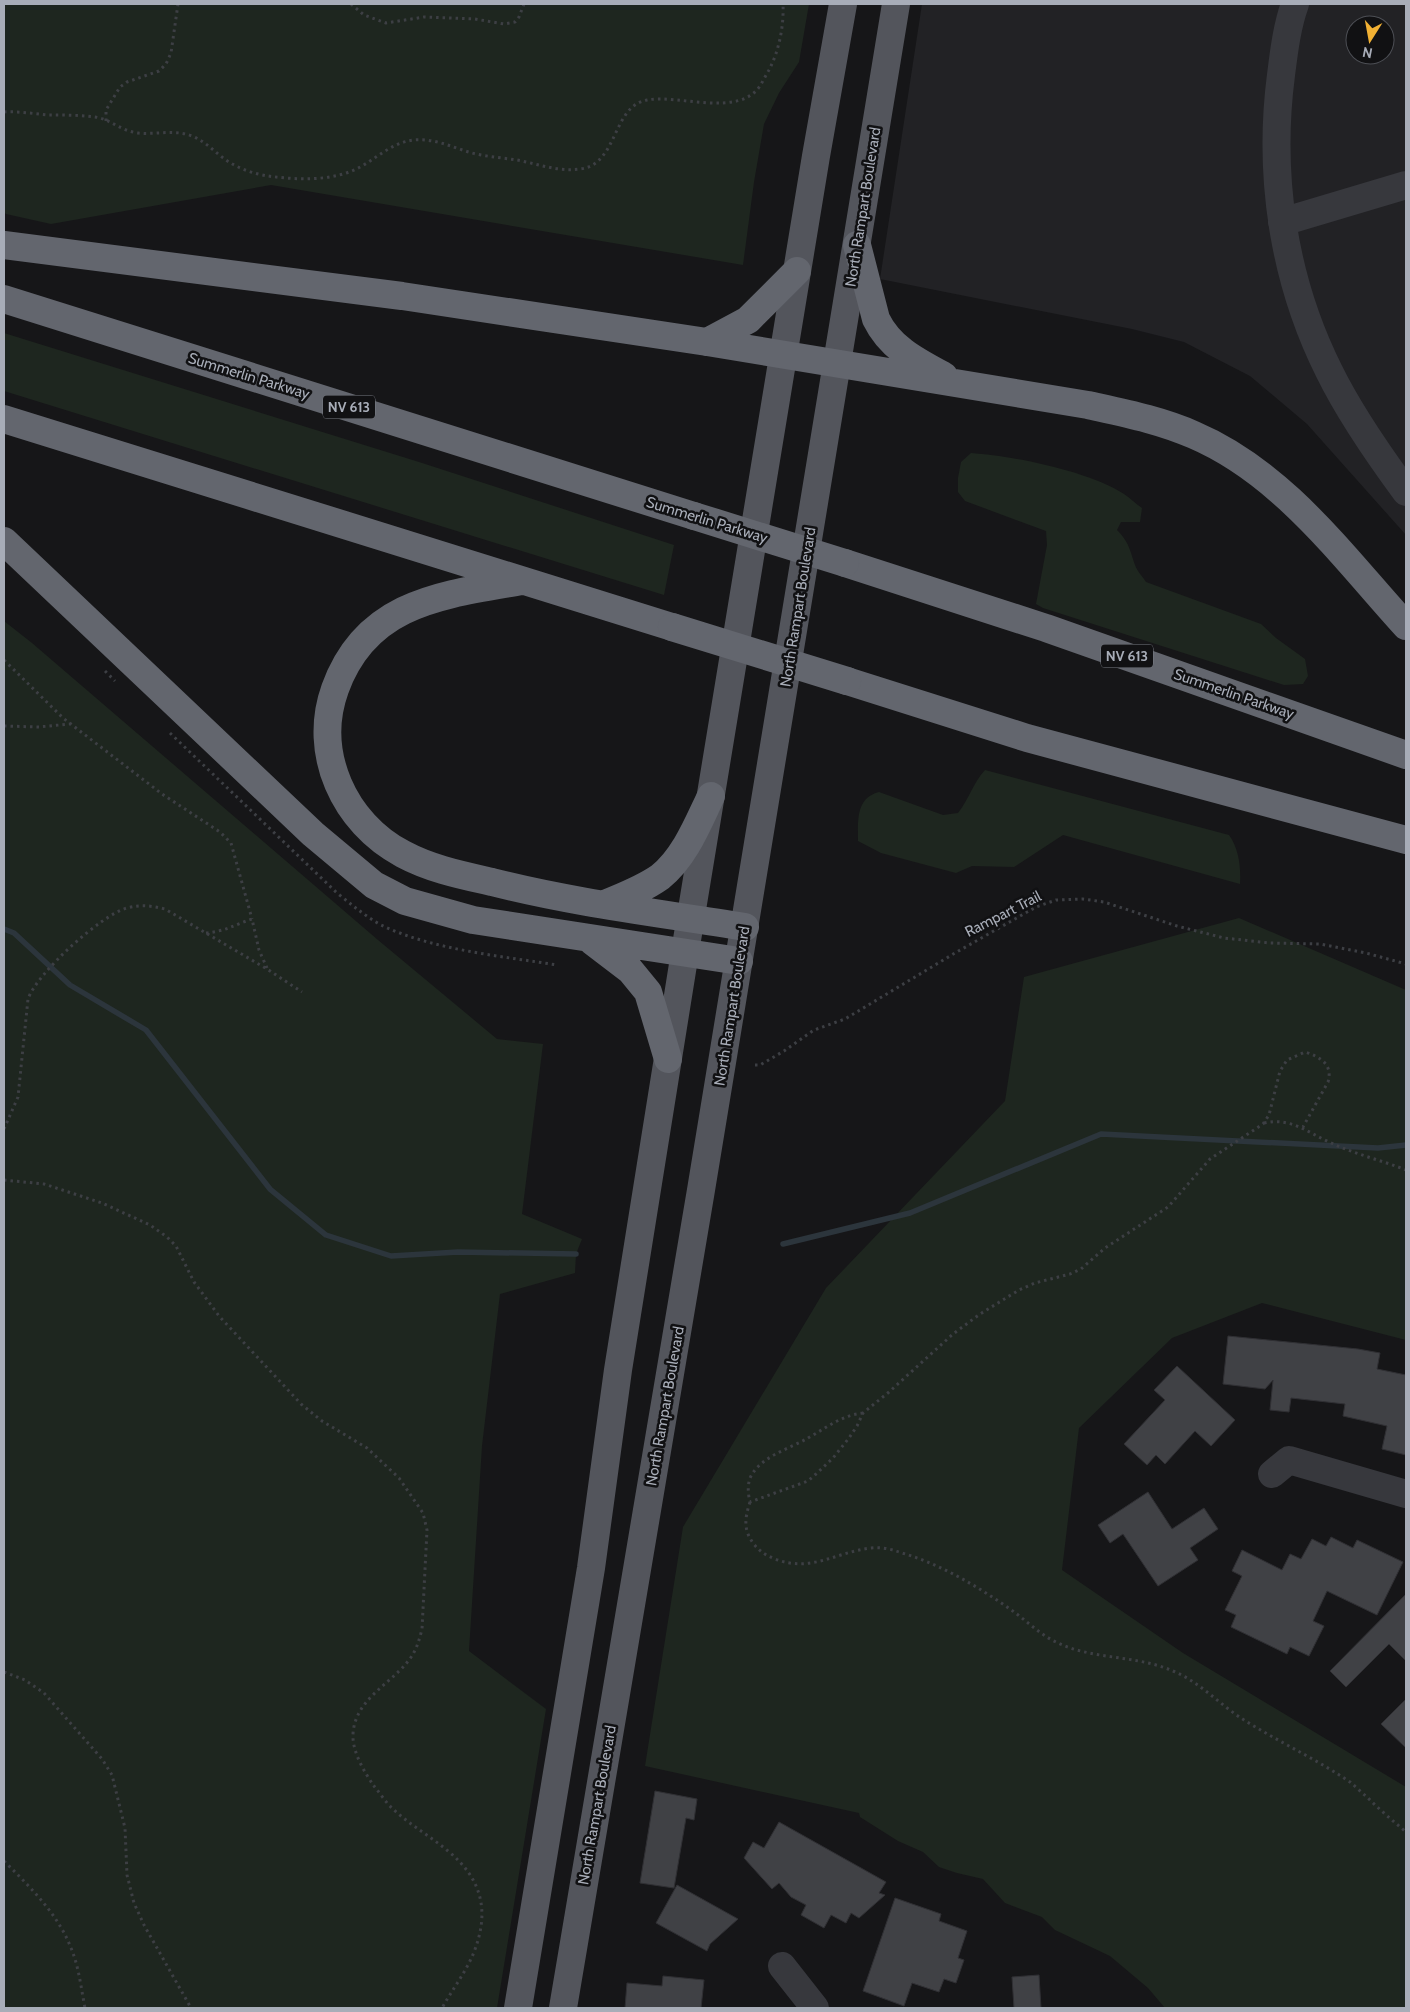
<svg xmlns="http://www.w3.org/2000/svg" width="1410" height="2012" viewBox="0 0 1410 2012" font-family="Cabin,sans-serif">
<rect width="100%" height="100%" fill="#161618"/>
<path fill="#222225" fill-rule="evenodd" d="M922,4H1406V535L1307,424L1250,376L1184,342L1132,329L880,279ZM1355,25H1385V55H1355Z"/>
<path fill="#1e261f" d="M4,4H809L799,62L779,93L764,124L754,182L743,265L271,185L51,224L6,214L4,212Z
M4,333L419,462L674,545L664,595L4,391Z
M971,453C1013,456 1088,471 1124,494C1130,498 1136,504 1142,508L1140,522H1121L1117,530C1129,542 1130,550 1135,565C1137,571 1143,577 1146,582L1261,624L1276,638L1305,659L1308,676L1303,684L1284,685L1043,608L1036,604L1047,545L1046,531L965,501L958,492V478L961,462Z
M4,621L32,643L378,940L497,1039L543,1044L522,1214L582,1239L576,1254L575,1273L500,1294L482,1446L469,1651L546,1709L497,2008H4Z
M985,770L1229,835C1239,849 1241,867 1240,884L1063,835L1014,867L972,866L956,873L881,853L858,841C858,820 856,798 879,792L943,815L958,813C969,799 973,783 985,770Z
M1239,918L1406,990V1340L1262,1303L1172,1338L1079,1428L1062,1570L1183,1653L1406,1787V2008H1165L1148,1988L1110,1956L1055,1930L1042,1917L1005,1903L983,1879L957,1873L939,1867L923,1852L898,1841L860,1817L859,1813L645,1766L683,1527L826,1288L1005,1101L1024,977Z"/>
<g fill="none" stroke-linecap="round" stroke-linejoin="round">
<path stroke="#2c353c" stroke-width="5.5" d="M4,929L14,933L70,985L146,1030L270,1189L326,1235L391,1256L458,1252L576,1254
M783,1244L910,1213L1101,1134L1378,1148L1406,1145"/>
</g>
<path fill="#404145" stroke="#303034" d="M1228,1336L1358,1349L1380,1353L1377,1369L1406,1375V1455L1382,1449L1387,1426L1343,1416L1345,1404L1291,1398L1289,1412L1270,1410L1273,1380L1265,1389L1223,1384Z
M1177,1366L1235,1420L1211,1446L1195,1431L1165,1464L1156,1455L1147,1465L1124,1444L1165,1400L1154,1390Z
M1148,1492L1172,1529L1204,1508L1218,1529L1190,1548L1198,1560L1158,1586L1123,1534L1110,1543L1098,1525Z
M1331,1537L1353,1548L1357,1540L1403,1562L1377,1615L1327,1591L1313,1621L1324,1626L1309,1656L1290,1647L1287,1654L1231,1627L1236,1615L1225,1610L1242,1576L1232,1571L1242,1550L1282,1570L1290,1554L1301,1559L1312,1539L1326,1546Z
M1406,1594V1661L1389,1644L1346,1687L1330,1671Z
M1406,1699V1748L1381,1724Z
M655,1791L697,1799L694,1820L686,1818L674,1888L640,1883Z
M779,1822L886,1882L879,1893L885,1895L859,1918L851,1913L846,1923L831,1915L824,1928L801,1915L806,1905L791,1897L779,1883L772,1889L744,1858L753,1842L764,1848Z
M677,1885L738,1919L710,1944L707,1951L656,1923Z
M895,1898L941,1914L939,1921L967,1931L958,1958L964,1960L956,1983L944,1979L939,1992L912,1983L904,2006L863,1991Z
M1039,1975L1041,2008H1014L1012,1977Z
M663,1976L704,1980L701,2008H625L627,1983L662,1986Z"/>
<g fill="none" stroke-linecap="round" stroke-linejoin="round">
<path stroke="#3d3f44" stroke-width="3" stroke-dasharray="2.5 4" stroke-linecap="butt" d="M351,4L364,15L386,23L424,17L475,19L504,24L515,22L519,17L524,4
M4,112C19,111 34,114 49,115C64,115 80,115 95,117C110,119 121,131 138,133C156,135 174,129 192,136C207,142 216,154 229,162C240,169 255,174 268,176C298,180 334,182 362,166C379,156 394,142 414,140C437,138 455,149 476,154C490,157 504,158 517,160C538,164 558,172 580,169C618,165 612,106 647,100C679,94 738,118 760,86C763,81 766,75 769,70C779,51 784,26 783,4
M106,121V110L120,87L127,82L159,71L166,64L171,53L178,4
M4,660L63,718L162,794L220,832L231,843L252,919
M105,671L115,681
M4,726L39,727L70,724
M170,733L337,893C352,905 365,916 381,925C433,950 501,956 557,965
M206,933C226,931 234,925 252,919L259,950L267,968
M755,1065H760L784,1051L814,1030L845,1019L955,953L1036,907L1056,900L1083,899L1104,902L1177,926L1224,938L1270,943L1320,944L1366,953L1406,964
M1264,1123C1290,1117 1307,1132 1329,1142C1354,1154 1381,1160 1406,1170
M4,1129L18,1097L28,999C37,973 101,915 127,908C141,904 152,906 165,909L267,969L302,992
M4,1180L44,1184L102,1203L150,1225L167,1237L176,1246L194,1282L219,1316L301,1404L322,1421L367,1448L399,1478L423,1513L427,1530L422,1629C419,1641 416,1651 409,1660C390,1685 355,1699 353,1734C352,1751 364,1772 374,1786C380,1793 386,1803 393,1809C410,1825 430,1836 448,1851C482,1879 490,1911 474,1952C466,1972 452,1990 442,2008
M863,1413C842,1415 826,1428 808,1438C789,1449 762,1456 751,1476C747,1484 748,1494 750,1502L808,1481L816,1474L833,1458L849,1438L857,1426L863,1413L889,1392L953,1334L980,1314L1019,1290L1035,1283L1070,1274L1081,1269L1105,1248L1168,1207L1210,1159L1263,1124L1269,1115L1280,1071L1287,1060L1305,1052C1321,1057 1333,1065 1328,1082L1303,1127
M750,1502C745,1518 743,1529 753,1543C759,1551 765,1555 775,1559C811,1573 836,1552 871,1548C882,1547 891,1549 902,1553C940,1564 977,1586 1010,1609C1026,1620 1040,1635 1058,1643C1094,1660 1137,1655 1173,1671C1200,1682 1220,1705 1244,1720C1279,1742 1316,1759 1350,1782C1356,1787 1362,1793 1368,1798C1380,1810 1393,1821 1406,1832
M4,1672L25,1680L44,1693L102,1759L112,1775L125,1828L127,1875L134,1903L144,1925L191,2008
M4,1861C30,1887 58,1914 71,1948C79,1967 81,1988 85,2008"/>
<path stroke="#37383d" stroke-width="28" d="M1295,4C1287,26 1284,51 1281,75C1268,175 1283,279 1329,371C1350,414 1378,454 1406,492
M1282,222L1406,185
M1272,1474L1289,1460L1406,1494
M782,1966L815,2008"/>
<path stroke="#53555c" stroke-width="28" d="M518,2008L591,1568L618,1370L685,952L816,156L843,4
M563,2008L701,1190L896,4"/>
<path stroke="#63666e" stroke-width="28" d="M4,245L402,296L707,342L1088,405C1124,413 1160,420 1194,435C1283,473 1343,557 1406,626
M857,245L876,319C890,348 916,361 944,376
M4,299L694,516
M707,342L748,320L797,271
M4,419L672,627
M4,541L313,834L374,885L405,901L473,920L739,961
M845,563L1046,628L1406,755
M522,581C442,595 366,602 335,689C312,753 344,823 403,854C431,869 461,875 492,882C574,903 660,913 745,927
M847,681L1027,738L1406,840
M605,904C624,896 643,889 660,877C685,857 698,823 711,796
M592,941L630,970L648,992L668,1059"/>
<path stroke="#63666e" stroke-width="28" d="M694,516L845,563
M672,627L847,681"/>
</g>
<g text-anchor="middle" stroke-width="5" stroke-linejoin="round" paint-order="stroke">
<g fill="#111113" stroke="#7b7e86" stroke-width="1">
<rect x="323" y="395.5" width="52" height="23" rx="4"/>
<rect x="1101" y="644.5" width="52" height="23" rx="4"/>
</g>
<g font-size="14" font-weight="bold" fill="#a8adb8">
<text x="349" y="412">NV 613</text>
<text x="1127" y="661">NV 613</text>
</g>
<g font-size="15" fill="#a8adb8" stroke="#111113">
<text transform="translate(863 207) rotate(-81)" y="5">North Rampart Boulevard</text>
<text transform="translate(249 376) rotate(17)" y="5">Summerlin Parkway</text>
<text transform="translate(707 520) rotate(17)" y="5">Summerlin Parkway</text>
<text transform="translate(798 607) rotate(-81)" y="5">North Rampart Boulevard</text>
<text transform="translate(1234 694) rotate(19)" y="5">Summerlin Parkway</text>
<text transform="translate(1003 914) rotate(-27)" y="5">Rampart Trail</text>
<text transform="translate(732 1006) rotate(-81)" y="5">North Rampart Boulevard</text>
<text transform="translate(665 1406) rotate(-80)" y="5">North Rampart Boulevard</text>
<text transform="translate(597 1805) rotate(-80)" y="5">North Rampart Boulevard</text>
</g>
</g>
<rect width="1410" height="2012" fill="none" stroke="#a8adb8" stroke-width="10"/>
<g transform="translate(1370 40) rotate(191)"><circle r="24" fill="#111113" stroke="#4d4f55"/>
<path d="M0-4L9 19L0 12L-9 19Z" fill="#f2b134"/>
<text y="-8" font-size="14" font-weight="bold" text-anchor="middle" fill="#a8adb8">N</text>
</g>
</svg>
